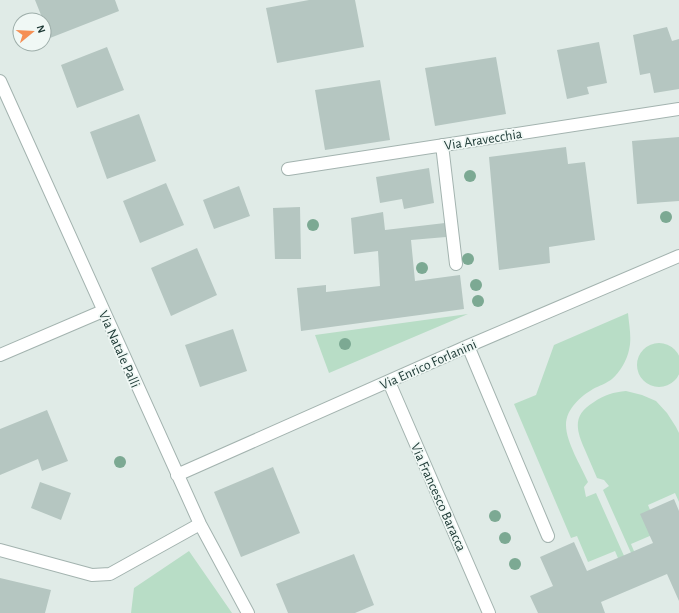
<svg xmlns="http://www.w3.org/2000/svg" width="679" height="613" viewBox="0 0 679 613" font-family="'Alegreya Sans',sans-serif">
<rect width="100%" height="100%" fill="#e0ebe7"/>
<path fill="#b8ddc6" d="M628,313C629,325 632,338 629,350C627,360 620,372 612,379C607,383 599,386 593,389C581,396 566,409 566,425C566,442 581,466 588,482L584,487L586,497L596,493L629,567L623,570L615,551L588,562L577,536L571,538L514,404L536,395L554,345Z
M468,314L329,373L315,335Z
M637 365a22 22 0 1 1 44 0a22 22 0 1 1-44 0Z
M626,391L642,395L656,401L667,413L676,427L679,433V502L675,493L648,505L659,532L631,544L639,563L636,564L603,490L609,486L604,480L597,478C593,469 589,459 585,450C576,430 572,415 594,402C604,395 614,392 626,391Z
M189,551L232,613H131L134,588Z"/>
<path fill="#b5c6c1" d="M35,0H115L119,11L50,38L44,24V20H43Z
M309,0H355L364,47L277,63L266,8Z
M667,27L672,41L679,39V89L654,93L650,73L640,75L633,35Z
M599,42L607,83L587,87L589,94L567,99L557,50Z
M107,47L124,90L77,108L61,65Z
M496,57L506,114L435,126L425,68Z
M380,80L390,140L325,150L315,90Z
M139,114L156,161L107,179L90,132Z
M679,137V201L637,204L632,141Z
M566,147L568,164L585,162L595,240L549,247L550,263L499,270L489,157Z
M429,168L434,203L404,209L402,199L380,203L376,177Z
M166,183L184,225L140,243L123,201Z
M239,186L250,216L214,229L203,200Z
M300,207L301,259H275L273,208Z
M383,212L385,230L445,223L446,237L411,240L415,281L460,275L464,309L301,331L297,288L326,285V292L380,286L378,251L354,254L351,218Z
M197,248L217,295L171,316L151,268Z
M233,329L247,371L200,387L185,345Z
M47,410L68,461L42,471L38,459L0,475V429Z
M273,467L300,533L241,557L214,492Z
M40,482L71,493L61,520L31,508Z
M674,499L679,511V601L667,574L601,602L605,613H538L530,596L553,586L540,557L574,542L587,571L653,543L640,514Z
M354,554L374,605L355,613H288L276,584Z
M0,578L51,590L45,613H0Z"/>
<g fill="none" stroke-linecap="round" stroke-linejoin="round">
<g stroke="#a3b3af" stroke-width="14">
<path id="minor" d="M0,81L200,524L248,613
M442,145L456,264
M288,169L679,109
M468,346L548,536
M0,355L103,311
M389,382L489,613
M177,475L468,346L679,256
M0,550L92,575L110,574L200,524"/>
</g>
<use href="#minor" stroke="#fff" stroke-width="12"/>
</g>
<g fill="#7ca993">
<circle cx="470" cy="176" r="6"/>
<circle cx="666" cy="217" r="6"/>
<circle cx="313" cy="225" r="6"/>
<circle cx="468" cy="259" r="6"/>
<circle cx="422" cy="268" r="6"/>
<circle cx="476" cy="285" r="6"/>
<circle cx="478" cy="301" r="6"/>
<circle cx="345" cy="344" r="6"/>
<circle cx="120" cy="462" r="6"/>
<circle cx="495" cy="516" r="6"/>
<circle cx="505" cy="538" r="6"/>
<circle cx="515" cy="564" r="6"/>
</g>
<g text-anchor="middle" stroke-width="3.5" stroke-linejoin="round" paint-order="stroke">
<g font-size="14" fill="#203c38" stroke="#f0f8f5">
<text transform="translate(483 139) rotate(-9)" y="5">Via Aravecchia</text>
<text transform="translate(120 349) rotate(66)" y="5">Via Natale Palli</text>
<text transform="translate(428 364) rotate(-24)" y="5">Via Enrico Forlanini</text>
<text transform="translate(439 497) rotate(66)" y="5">Via Francesco Baracca</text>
</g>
</g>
<g transform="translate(32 32) rotate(72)"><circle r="19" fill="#f0f8f5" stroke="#9dada9"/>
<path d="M0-3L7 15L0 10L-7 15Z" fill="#f58f54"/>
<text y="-6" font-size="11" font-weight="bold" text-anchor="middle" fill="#203c38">N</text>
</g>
</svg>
